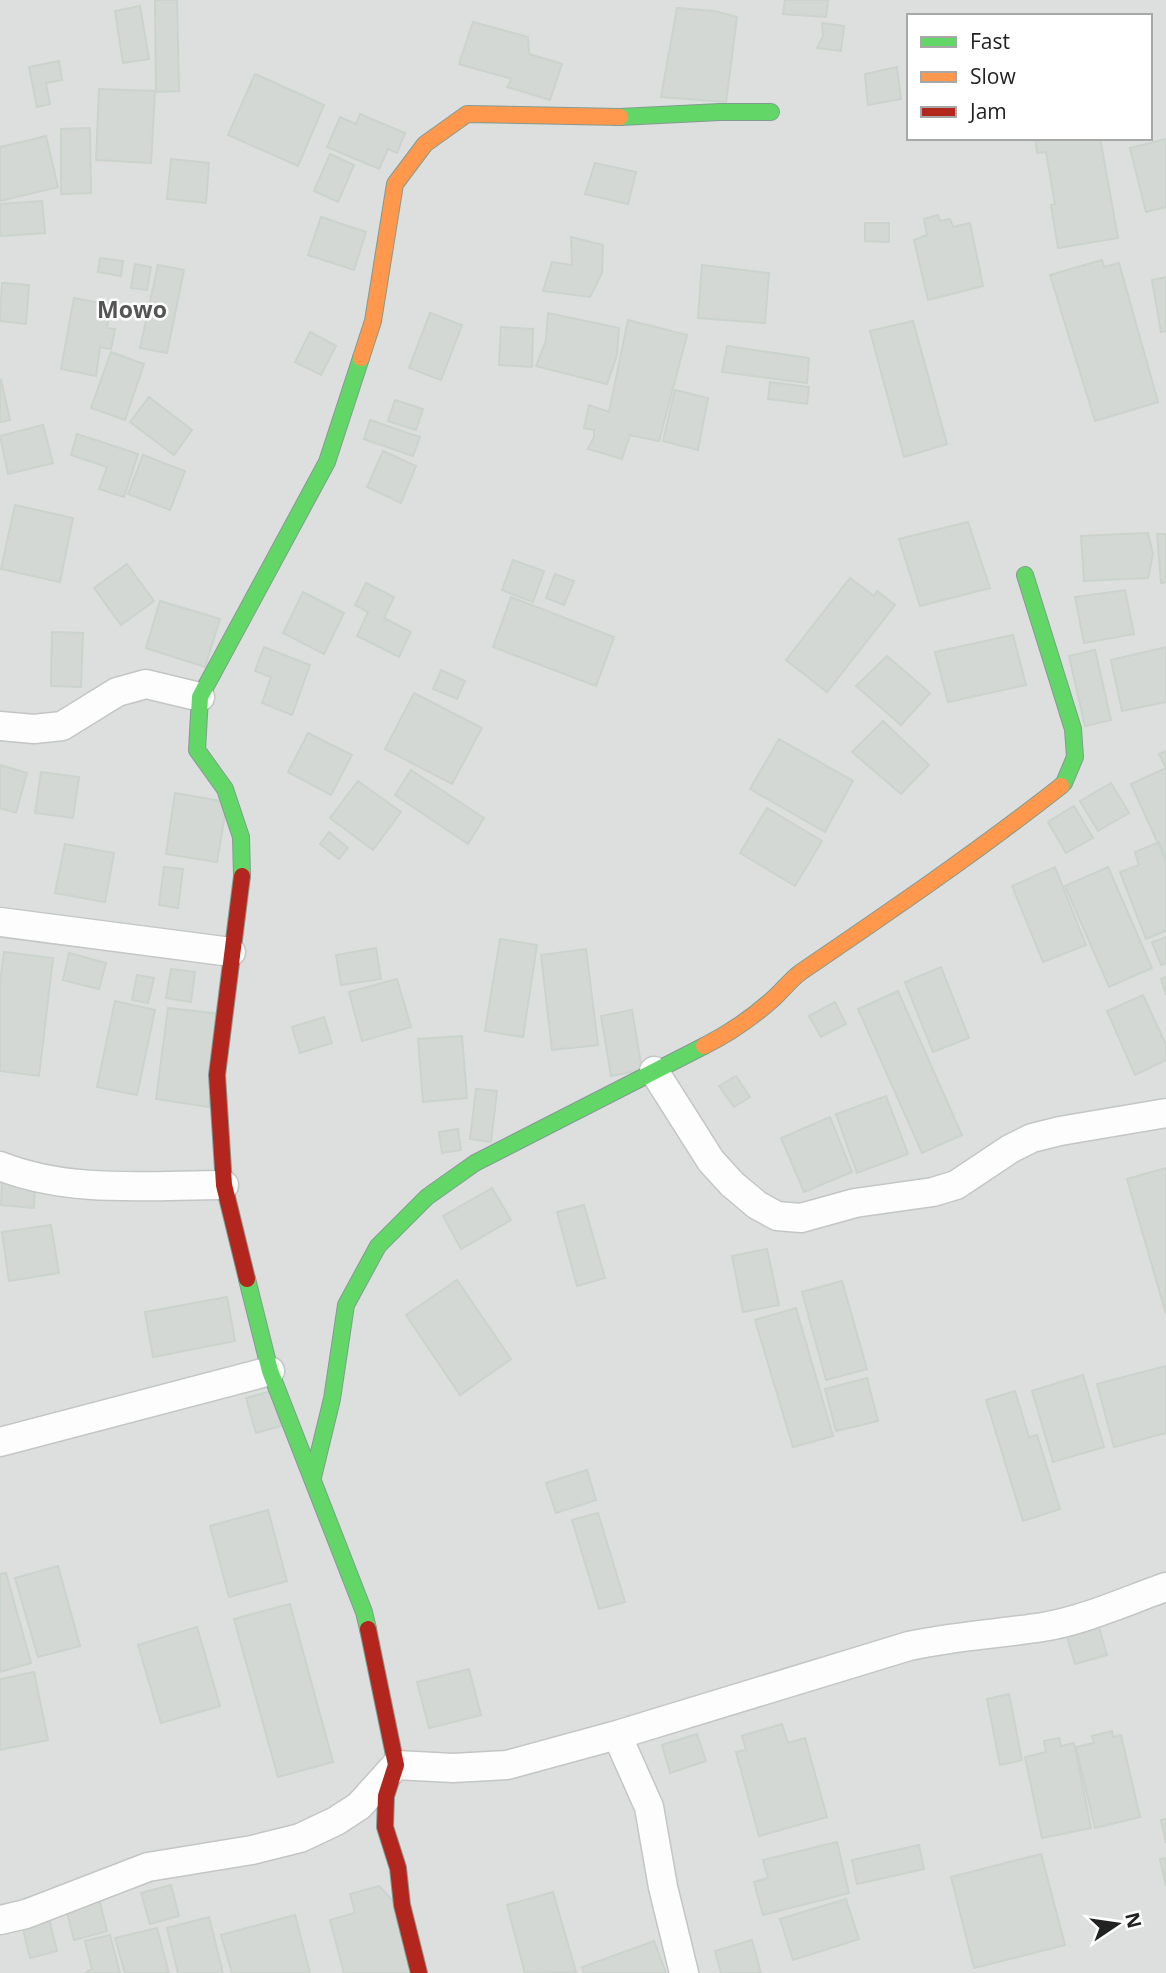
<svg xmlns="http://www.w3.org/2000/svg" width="1166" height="1973" viewBox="0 0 1166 1973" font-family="'Open Sans',sans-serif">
<rect width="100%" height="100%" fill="#eaf0ec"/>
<path fill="#dcdfdd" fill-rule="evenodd" d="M0,0H1166V1973H0ZM909,16H1150V138H909Z"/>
<path fill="#d4d8d5" stroke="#cbd3cd" stroke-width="2" d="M155,0H177L179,91L156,92Z
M785,0H828L826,17L783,14Z
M140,6L149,59L123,63L115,11Z
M677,8L714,11L737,17L726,102L661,97Z
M473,22L528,37L529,54L562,64L550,100L507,87L512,79L459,64Z
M822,23L844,26L841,51L817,48L823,36Z
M59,61L62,80L46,83L50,104L37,107L29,67Z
M897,67L901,99L868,105L865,74Z
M255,74L324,105L298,166L228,135Z
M99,89L155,91L151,163L96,160Z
M360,114L405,133L397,153L388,149L379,169L327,147L340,117L356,124Z
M90,128L91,193L61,194V129Z
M46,136L58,187L0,201V147Z
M1035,138H1100L1118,238L1058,248L1051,205L1055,204L1046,152L1037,153Z
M1166,139V207L1146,212L1130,148Z
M330,154L354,165L338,202L314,191Z
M171,159L209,163L206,203L167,199Z
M595,163L636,172L628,204L585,194Z
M42,201L45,233L0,236V204Z
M938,215L940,221L950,219L953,227L970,223L983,286L928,300L914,240L927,235L924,219Z
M321,217L366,232L354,270L308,255Z
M865,223H889V242L865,241Z
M571,237L603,245L602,273L590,297L543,291L552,262L572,265Z
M100,258L123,261L121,276L98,272Z
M1102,260L1104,267L1119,263L1158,402L1095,421L1050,275Z
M135,264L151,267L147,290L131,288Z
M158,265L184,270L167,353L140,348Z
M702,265L769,273L765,323L698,318Z
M1166,277V331L1161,332L1152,280Z
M2,283L29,285L26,324L0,321Z
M74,298L111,305L107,328L115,329L111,349L100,347L96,376L61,369Z
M430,313L462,325L441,380L409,368Z
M548,313L619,328L617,355L607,384L536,366L546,340Z
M628,320L687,335L659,441L630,435L622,459L588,449L594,437V430L584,428L589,405L609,412Z
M913,321L947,444L904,457L870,331Z
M501,327L533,329L532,367L499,365Z
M310,332L336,346L321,375L295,362Z
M727,346L809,358L807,383L722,372Z
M111,352L144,364L125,420L91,408Z
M1,380L10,420L0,422V381Z
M770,382L809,387L807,404L768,399Z
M675,390L708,398L698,450L663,441Z
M149,397L192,430L174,455L130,422Z
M395,400L423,409L416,430L388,421Z
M370,420L420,437L413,456L364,439Z
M43,425L53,463L8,474L0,436Z
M77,434L138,454L124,497L99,489L107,467L71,455Z
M383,451L416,466L401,503L367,487Z
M143,455L185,471L170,510L128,494Z
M15,505L73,518L60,582L1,569Z
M968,522L990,588L920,606L899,539Z
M1148,533L1153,554L1148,578L1084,581L1081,536Z
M1157,534H1166V582L1161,583Z
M513,560L544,571L533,602L502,590Z
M127,564L154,601L121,625L94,588Z
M555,574L574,581L564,605L546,598Z
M850,578L874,596L877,591L895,605L827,692L786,660Z
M366,583L394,597L384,618L411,632L399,657L357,636L368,612L355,605Z
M1125,590L1134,634L1084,643L1075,597Z
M303,592L344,613L324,654L283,633Z
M511,597L614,637L596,686L493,647Z
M160,601L220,619L205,667L146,648Z
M52,632L83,633L81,687L51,686Z
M1013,635L1026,685L948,702L935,652Z
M264,647L310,665L292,715L262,703L271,677L255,671Z
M1166,647V702L1122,711L1111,660Z
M1095,650L1111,720L1085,726L1069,656Z
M887,656L930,693L901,725L856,686Z
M441,670L465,681L457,699L433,689Z
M414,693L482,728L452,784L385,749Z
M883,721L929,765L901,794L852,752Z
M308,733L352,755L331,795L288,772Z
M779,739L853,781L825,832L750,789Z
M1166,751V861L1131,784L1166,768L1159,754Z
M0,765L27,773L16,813L0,808Z
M411,770L484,818L468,844L395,795Z
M41,772L79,777L73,818L35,813Z
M358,781L401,812L373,850L330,818Z
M1111,783L1129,813L1098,831L1080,801Z
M175,793L227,802L217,862L166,854Z
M1074,806L1093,838L1066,853L1048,822Z
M767,808L822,841L795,886L740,853Z
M329,832L348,848L339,859L320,844Z
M1159,842L1166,860V931L1146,939L1120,872L1139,865L1135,852Z
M65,844L114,853L105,902L55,893Z
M164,867L183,869L178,908L159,905Z
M1055,867L1086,945L1043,962L1012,886Z
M1108,867L1152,968L1109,987L1065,886Z
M1166,937V963L1161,965L1152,942Z
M500,939L537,945L523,1037L485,1031Z
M376,948L381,979L341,985L336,955Z
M586,949L598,1045L552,1050L541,955Z
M4,952L53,958L39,1076L0,1071V983Z
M69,953L106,963L99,989L63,980Z
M941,967L969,1038L933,1052L905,982Z
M171,969L195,972L191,1002L166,998Z
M137,975L154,978L148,1003L132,1000Z
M1166,977V995L1161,979Z
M397,979L411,1027L362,1041L349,992Z
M898,991L962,1135L922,1153L858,1009Z
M1143,995L1166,1045V1060L1135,1075L1107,1011Z
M115,1001L155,1010L137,1095L97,1087Z
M835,1002L846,1024L821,1037L809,1016Z
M168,1008L221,1014L209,1107L156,1099Z
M632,1010L642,1070L611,1076L601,1016Z
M324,1017L332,1043L300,1053L292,1027Z
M462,1036L467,1098L423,1102L418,1039Z
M736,1076L750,1097L734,1107L719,1086Z
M476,1089L497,1091L491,1142L470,1139Z
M886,1096L908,1154L857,1173L836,1114Z
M830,1117L852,1172L804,1192L781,1138Z
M458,1129L461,1150L442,1153L439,1132Z
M1166,1168V1314L1127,1179Z
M2,1183L35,1185L34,1208L1,1205Z
M492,1188L511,1220L461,1249L443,1216Z
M584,1205L605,1278L577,1286L557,1212Z
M51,1225L59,1273L9,1281L2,1232Z
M767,1249L779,1305L743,1312L732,1256Z
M457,1280L511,1359L460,1395L406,1315Z
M842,1281L867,1369L826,1380L802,1292Z
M227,1297L235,1341L153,1357L145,1312Z
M796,1308L833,1436L793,1447L755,1320Z
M1166,1366V1433L1114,1447L1097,1384Z
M1083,1375L1104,1447L1053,1462L1032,1391Z
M867,1378L878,1421L836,1431L825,1389Z
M271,1391L281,1426L256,1433L246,1398Z
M1015,1391L1029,1437L1037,1435L1060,1509L1023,1521L986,1400Z
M587,1470L596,1500L556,1513L546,1483Z
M268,1510L287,1581L229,1597L210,1526Z
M598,1513L625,1602L599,1609L572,1520Z
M58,1566L80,1646L38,1657L15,1578Z
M6,1573L31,1663L0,1672V1574Z
M290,1604L333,1762L278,1777L234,1619Z
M1098,1624L1107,1655L1075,1664L1066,1633Z
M197,1627L220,1706L161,1723L138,1645Z
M469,1669L481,1715L429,1728L417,1682Z
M34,1672L48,1740L0,1750V1679Z
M1009,1694L1022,1760L1000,1765L987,1699Z
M782,1724L788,1743L805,1738L827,1817L759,1836L736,1752L746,1750L742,1736Z
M1112,1731L1113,1737L1121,1735L1140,1817L1095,1828L1076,1747L1094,1743L1092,1736Z
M697,1734L706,1761L670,1773L662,1745Z
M1059,1738L1061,1746L1074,1743L1091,1828L1042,1838L1025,1757L1046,1752L1044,1741Z
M1166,1819V1843L1161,1820Z
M837,1842L849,1893L763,1915L754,1882L768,1878L763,1860Z
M919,1845L924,1869L857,1884L852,1860Z
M1041,1854L1065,1945L974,1968L951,1877Z
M1166,1858V1886L1160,1859Z
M171,1885L179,1916L150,1924L141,1893Z
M379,1886L395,1903L414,1973H344L330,1920L355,1913L350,1894Z
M553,1892L576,1972L525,1973L507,1905Z
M99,1899L107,1931L74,1940L66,1908Z
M846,1899L859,1939L793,1960L780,1919Z
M295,1915L310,1973H232L221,1935Z
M209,1917L223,1973H178L167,1928Z
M49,1919L57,1951L30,1958L22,1925Z
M157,1928L169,1973H125L115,1938Z
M110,1935L120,1973H85L92,1969L85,1941Z
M752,1940L761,1973H721L715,1951Z
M654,1941L666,1973H584L582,1967Z"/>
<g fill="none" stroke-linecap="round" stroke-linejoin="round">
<g stroke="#c3c6c4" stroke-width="31">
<path id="street" d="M0,726L34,729L62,726L117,692L146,684L200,697
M0,922L231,952
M654,1071L711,1161L732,1184L757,1205L777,1216L801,1218L855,1203L933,1192L956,1185L1010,1149L1032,1138L1060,1131L1166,1113
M0,1166C70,1194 150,1185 224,1185
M0,1442L270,1371
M617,1735L649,1807L663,1887L684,1973
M0,1920L26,1914L148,1867L252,1850L300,1838L336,1821L359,1806L396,1765L453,1768L507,1765L617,1735L909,1646C954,1636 998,1634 1043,1627C1085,1620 1126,1601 1166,1587"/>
</g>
<g stroke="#819c92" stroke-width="18">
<path id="fast" d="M620,117L720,112H771
M1025,575L1073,729L1075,757L1064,783L1061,786
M242,876L241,837L225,789L197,750L200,697L327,462L361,358
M247,1279L270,1371L364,1612L368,1629
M313,1477L332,1399L346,1305L378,1246L427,1197L475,1163L704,1046"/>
</g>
<g stroke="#819c92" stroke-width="18">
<path id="slow" d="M361,358L373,321L395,184L425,144L467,114L620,117
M704,1046C728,1034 754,1016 774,998C783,990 791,979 801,972C889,912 977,852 1061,786"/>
</g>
<g stroke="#819c92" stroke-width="18">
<path id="jam" d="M242,876L217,1075L224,1185L247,1279
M368,1629L396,1765L386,1796L385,1827L398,1868L402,1905L419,1973"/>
</g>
<use href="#street" stroke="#fcfdfc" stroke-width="28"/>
<use href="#fast" stroke="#63d668" stroke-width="16"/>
<use href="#slow" stroke="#ff974d" stroke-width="16"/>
<use href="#jam" stroke="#b3261e" stroke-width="16"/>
</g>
<g text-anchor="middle" stroke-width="5" stroke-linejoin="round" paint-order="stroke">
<g font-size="23" font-weight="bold" fill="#555" stroke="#fff">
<text x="132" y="318">Mowo</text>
</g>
</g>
<rect x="907" y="14" width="245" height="126" fill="#ffffff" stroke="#a7a7a7" stroke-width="2"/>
<rect x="921" y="37" width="35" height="10" fill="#63d668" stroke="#a7a7a7" stroke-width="2"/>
<text x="970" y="49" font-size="21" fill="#222222">Fast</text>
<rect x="921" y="72" width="35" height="10" fill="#ff974d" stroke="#a7a7a7" stroke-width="2"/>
<text x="970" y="84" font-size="21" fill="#222222">Slow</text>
<rect x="921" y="107" width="35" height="10" fill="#b3261e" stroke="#a7a7a7" stroke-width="2"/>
<text x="970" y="119" font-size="21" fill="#222222">Jam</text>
<g transform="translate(1117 1924) rotate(77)" stroke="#ffffff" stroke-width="5" paint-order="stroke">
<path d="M0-5L12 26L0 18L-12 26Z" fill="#222222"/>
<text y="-10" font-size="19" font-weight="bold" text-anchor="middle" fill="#222222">N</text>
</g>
</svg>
